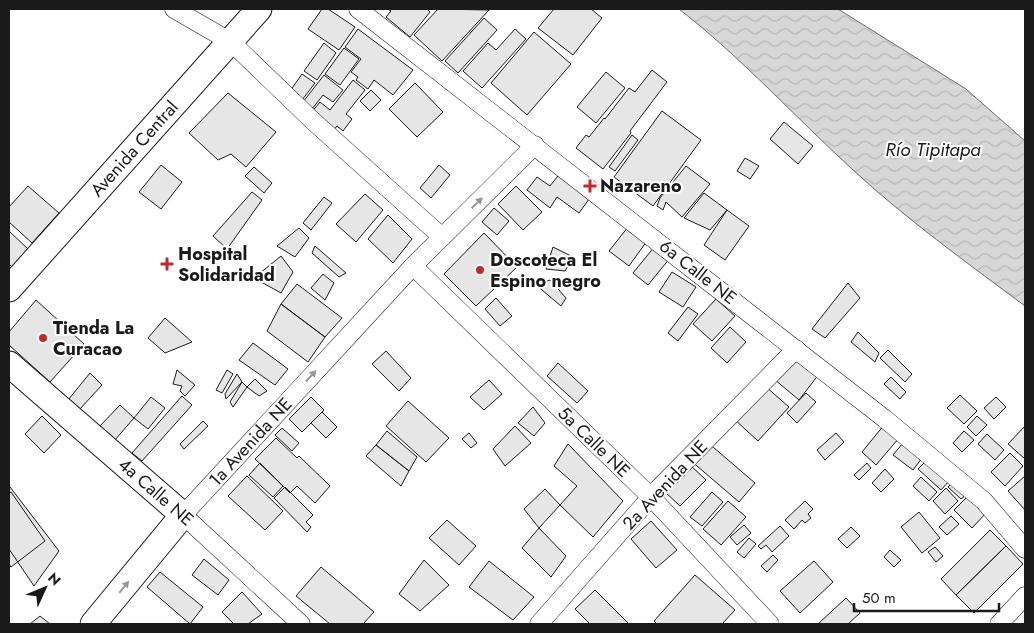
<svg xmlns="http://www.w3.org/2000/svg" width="1034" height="633" viewBox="0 0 1034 633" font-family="Jost,sans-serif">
<defs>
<pattern id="water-waves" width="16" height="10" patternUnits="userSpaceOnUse" patternTransform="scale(1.25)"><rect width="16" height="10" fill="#d7d7d7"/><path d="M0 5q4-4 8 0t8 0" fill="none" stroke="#b8b8b8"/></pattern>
</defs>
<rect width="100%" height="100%" fill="#fff"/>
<path fill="url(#water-waves)" stroke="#6a6a6a" d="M679,9H838L966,89L1025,141V306C966,262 906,219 852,169C794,116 741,57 679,9Z"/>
<path fill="#e6e6e6" stroke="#1a1a1a" d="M322,9H328L355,27L339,50L308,29Z
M388,9H427L430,12L410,37L386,17L391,11Z
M438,9L489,10L442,61L414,35Z
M554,9H591L602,18L573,55L538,28Z
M484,18L497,30L458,73L445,61Z
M358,29L413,70L393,95L374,80L368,89L356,80L358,77L351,72L361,59L345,47Z
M515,29L526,39L482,88L463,71L488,43L496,50Z
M534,32L571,64L527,115L491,83Z
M324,43L336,53L317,80L304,71Z
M344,48L359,59L340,85L325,74Z
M652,70L667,82L630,131L631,133L603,169L576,148L586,135L589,137L604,118L605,119L629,88L635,92Z
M606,72L625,88L596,123L577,107Z
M302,74L315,83L302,100L290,91Z
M324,75L343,90L333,102L323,95L312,109L303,102Z
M353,80L365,90L346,114L352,119L343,131L337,126L332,132L310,114L320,102L330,110Z
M415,83L443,112L417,137L389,109Z
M371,90L381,100L370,111L360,101Z
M228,93L276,132L246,167L231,154L218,160L189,133Z
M662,111L701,140L653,206L614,177Z
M784,122L813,146L798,164L770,139Z
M632,135L638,140L615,171L609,167Z
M745,158L759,166L750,179L737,171Z
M161,165L182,182L161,209L139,192Z
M439,165L450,175L431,198L420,188Z
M686,166L710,184L682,217L666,202L663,210L657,206L660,198Z
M254,167L272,183L264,193L245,176Z
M561,172L592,195L579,213L557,197L550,208L527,190L537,177L550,186Z
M28,186L59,213L32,243L9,222V207Z
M516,186L542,212L523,230L498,204Z
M252,192L262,200L227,249L213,236Z
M704,193L727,210L710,230L684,218Z
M365,194L383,210L356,242L336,224Z
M324,197L332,203L311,230L303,223Z
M494,208L509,221L497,235L482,222Z
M727,210L749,226L725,260L704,245Z
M388,215L412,239L393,263L368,239Z
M628,227L647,241L629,266L609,251Z
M299,228L309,238L295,257L277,246Z
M9,231L28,249L12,267L9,264Z
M484,233L517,267L476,306L444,274Z
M315,246L346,273L339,277L312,253Z
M655,246L670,258L648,285L633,273Z
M553,247L573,257L565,271L546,269Z
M281,256L293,272L281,293L254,278Z
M672,272L696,287L683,307L659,292Z
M323,274L334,283L325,300L311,288Z
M550,280L566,298L561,306L536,285Z
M848,283L860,298L825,338L812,329Z
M297,284L342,318L325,337L281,304Z
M496,298L512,316L500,326L485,309Z
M716,299L735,316L712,341L693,324Z
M36,300L84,344L50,382L9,345V332Z
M281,304L325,337L308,362L267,331Z
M688,307L698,314L678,341L668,333Z
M165,318L192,342L165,353L148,338Z
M730,327L746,342L727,363L711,348Z
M858,332L879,353L875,362L851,342Z
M253,343L288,369L275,385L239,360Z
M888,350L912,374L905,382L880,358Z
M386,351L411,378L399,391L372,364Z
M794,354L819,374L799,400L774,379Z
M558,363L588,391L577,403L547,376Z
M177,370L195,385L185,396L180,391L182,386L173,384Z
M227,370L233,374L222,393L216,390Z
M90,373L102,385L80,409L68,400Z
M237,374L242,382L226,399L225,394Z
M891,377L906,392L900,399L884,384Z
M255,379L267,391L259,396L247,387Z
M489,380L502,394L484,410L470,397Z
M242,382L247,387L233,407L230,402Z
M765,386L789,407L758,441L733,418Z
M806,393L816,402L797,423L787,413Z
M960,395L977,411L964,424L947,408Z
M182,396L192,405L142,461L132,453Z
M151,397L165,408L148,429L134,418Z
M311,397L324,410L302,432L289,419Z
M996,397L1006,407L994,419L984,408Z
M408,401L449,438L426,462L386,426Z
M120,405L134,418L114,441L99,427Z
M533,407L545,423L534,436L518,423Z
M322,412L337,427L326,438L311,423Z
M42,416L61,435L44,453L25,434Z
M977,416L987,425L976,436L967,427Z
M203,421L208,426L184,449L180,444Z
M884,425L899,438L876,465L862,452Z
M515,426L531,443L505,466L493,449Z
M1025,426V457L1024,458L1008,444Z
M282,428L299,443L292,451L275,435Z
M387,431L417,457L409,471L376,445Z
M964,431L974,440L962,452L953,443Z
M469,433L477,443L471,448L462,439Z
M836,433L844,442L825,460L817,450Z
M987,434L1004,450L995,460L978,444Z
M276,438L297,458L299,456L330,486L315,503L297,486L290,493L255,459Z
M706,441L755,483L739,502L690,460Z
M903,443L922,458L913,470L893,455Z
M568,444L623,501L593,537L560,505L577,486L554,466Z
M376,445L409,471L401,486L366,456Z
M1010,453L1023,466L1005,486L991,472Z
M929,458L951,479L941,490L918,469Z
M260,463L283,486L273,497L249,475Z
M867,463L871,468L859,480L854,475Z
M689,464L706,480L680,506L664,491Z
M885,469L894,479L881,492L872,483Z
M247,476L283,511L265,530L228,496Z
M1025,476V510L1008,491Z
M921,477L937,492L929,501L913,486Z
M955,480L968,493L961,499L948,487Z
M10,487L59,551L34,586L9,549V489Z
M285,487L313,515L306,522L311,527L307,532L274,498Z
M946,488L958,501L945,514L933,501Z
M545,489L560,505L539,528L524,509Z
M11,492L45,541L11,567L9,564V493Z
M712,492L723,502L702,526L690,517Z
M969,495L987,512L972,528L954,510Z
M728,501L746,517L721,545L703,529Z
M805,501L813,509L808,514L811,518L805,523L802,520L794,529L785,520Z
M919,512L940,538L922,553L901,527Z
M951,516L959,524L947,535L939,527Z
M447,520L476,546L459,565L429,538Z
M651,521L677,550L656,568L631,539Z
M744,525L751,533L737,545L730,537Z
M780,526L789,536L772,552L766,545L761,549L758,546Z
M851,527L860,536L847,548L838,539Z
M539,528L566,556L551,577L522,548Z
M990,530L1006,546L956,595L941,579Z
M749,538L756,544L744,558L737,552Z
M1006,546L1023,564L974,613L956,595Z
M935,547L943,556L936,562L928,552Z
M890,550L901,560L894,567L884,557Z
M773,555L778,560L767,572L761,566Z
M204,559L229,580L218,595L192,575Z
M424,560L449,585L420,611L399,594Z
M489,561L534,597L513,620L469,587Z
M814,561L833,582L800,613L780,591Z
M321,567L374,612L363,624H330L296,596Z
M160,572L203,607L190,624L147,587Z
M695,575L735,610L722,624H657L654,621Z
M595,590L629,624H590L575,609Z
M242,592L262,614L248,624H234L222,612Z
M846,598L860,613L848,624H818Z
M40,616L50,624H30Z"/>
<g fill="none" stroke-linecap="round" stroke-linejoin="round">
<g stroke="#1a1a1a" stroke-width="19">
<g id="street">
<path d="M174,9L231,42L313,121L442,237"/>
<path d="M358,9L885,419L984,501L1025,549"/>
<path d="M413,266L651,497L770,624"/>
<path id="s1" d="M301,624L183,515L413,266L535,145"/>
<path d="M539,624L658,489L796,349"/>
<path d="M999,624L1025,596"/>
</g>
</g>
<g stroke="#1a1a1a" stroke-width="27">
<g id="secondary">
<path id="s2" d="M9,289L259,9"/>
<path d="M9,364L183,515L93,624"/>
</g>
</g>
<use href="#street" stroke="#fff" stroke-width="18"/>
<use href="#secondary" stroke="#fff" stroke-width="25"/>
</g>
<defs><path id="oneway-solid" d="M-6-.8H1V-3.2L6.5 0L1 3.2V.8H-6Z" transform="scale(1.25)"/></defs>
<g fill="#989898">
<use href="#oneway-solid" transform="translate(477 203) rotate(-44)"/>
<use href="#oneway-solid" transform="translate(311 376) rotate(-47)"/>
<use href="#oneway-solid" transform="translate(124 587) rotate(-51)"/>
</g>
<g fill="#c62828" stroke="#fff" stroke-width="2">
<path d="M587.5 178.5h5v5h5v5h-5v5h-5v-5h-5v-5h5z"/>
<path d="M164.5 256.5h5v5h5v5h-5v5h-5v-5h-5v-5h5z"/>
<circle cx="480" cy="270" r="5"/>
<circle cx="43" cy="338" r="5"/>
</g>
<g text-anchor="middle" stroke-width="4" stroke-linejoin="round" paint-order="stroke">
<g font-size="18" fill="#1a1a1a" stroke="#fff">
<text dy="6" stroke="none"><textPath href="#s2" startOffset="188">Avenida Central</textPath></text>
<text transform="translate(698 272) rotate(38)" y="6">6a Calle NE</text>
<text dy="6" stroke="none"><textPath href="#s1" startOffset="260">1a Avenida NE</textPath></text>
<text transform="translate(594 442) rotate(44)" y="6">5a Calle NE</text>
<text transform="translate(665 485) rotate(-47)" y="6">2a Avenida NE</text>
<text transform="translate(156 492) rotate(41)" y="6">4a Calle NE</text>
</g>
<g font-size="18" font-weight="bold" fill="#1a1a1a" stroke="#fff" text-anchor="start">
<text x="600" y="192">Nazareno</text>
<text x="178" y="260">Hospital<tspan x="178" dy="21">Solidaridad</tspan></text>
<text x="490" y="266">Doscoteca El<tspan x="490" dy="21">Espino negro</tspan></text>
<text x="53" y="334">Tienda La<tspan x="53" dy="21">Curacao</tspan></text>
</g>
<g font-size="19" font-style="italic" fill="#1a1a1a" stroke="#fff">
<text x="933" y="156">Río Tipitapa</text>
</g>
</g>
<rect width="1034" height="633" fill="none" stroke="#1a1a1a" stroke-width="20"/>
<g transform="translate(45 588) rotate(46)" stroke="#ffffff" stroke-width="4" paint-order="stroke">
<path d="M0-4L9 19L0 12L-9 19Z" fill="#1a1a1a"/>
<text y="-8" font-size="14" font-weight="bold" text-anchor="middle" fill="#1a1a1a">N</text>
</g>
<path d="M854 603v8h145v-8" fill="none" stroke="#1a1a1a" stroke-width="2.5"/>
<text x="862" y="603" font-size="15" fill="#1a1a1a" stroke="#ffffff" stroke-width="4" paint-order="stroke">50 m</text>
</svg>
